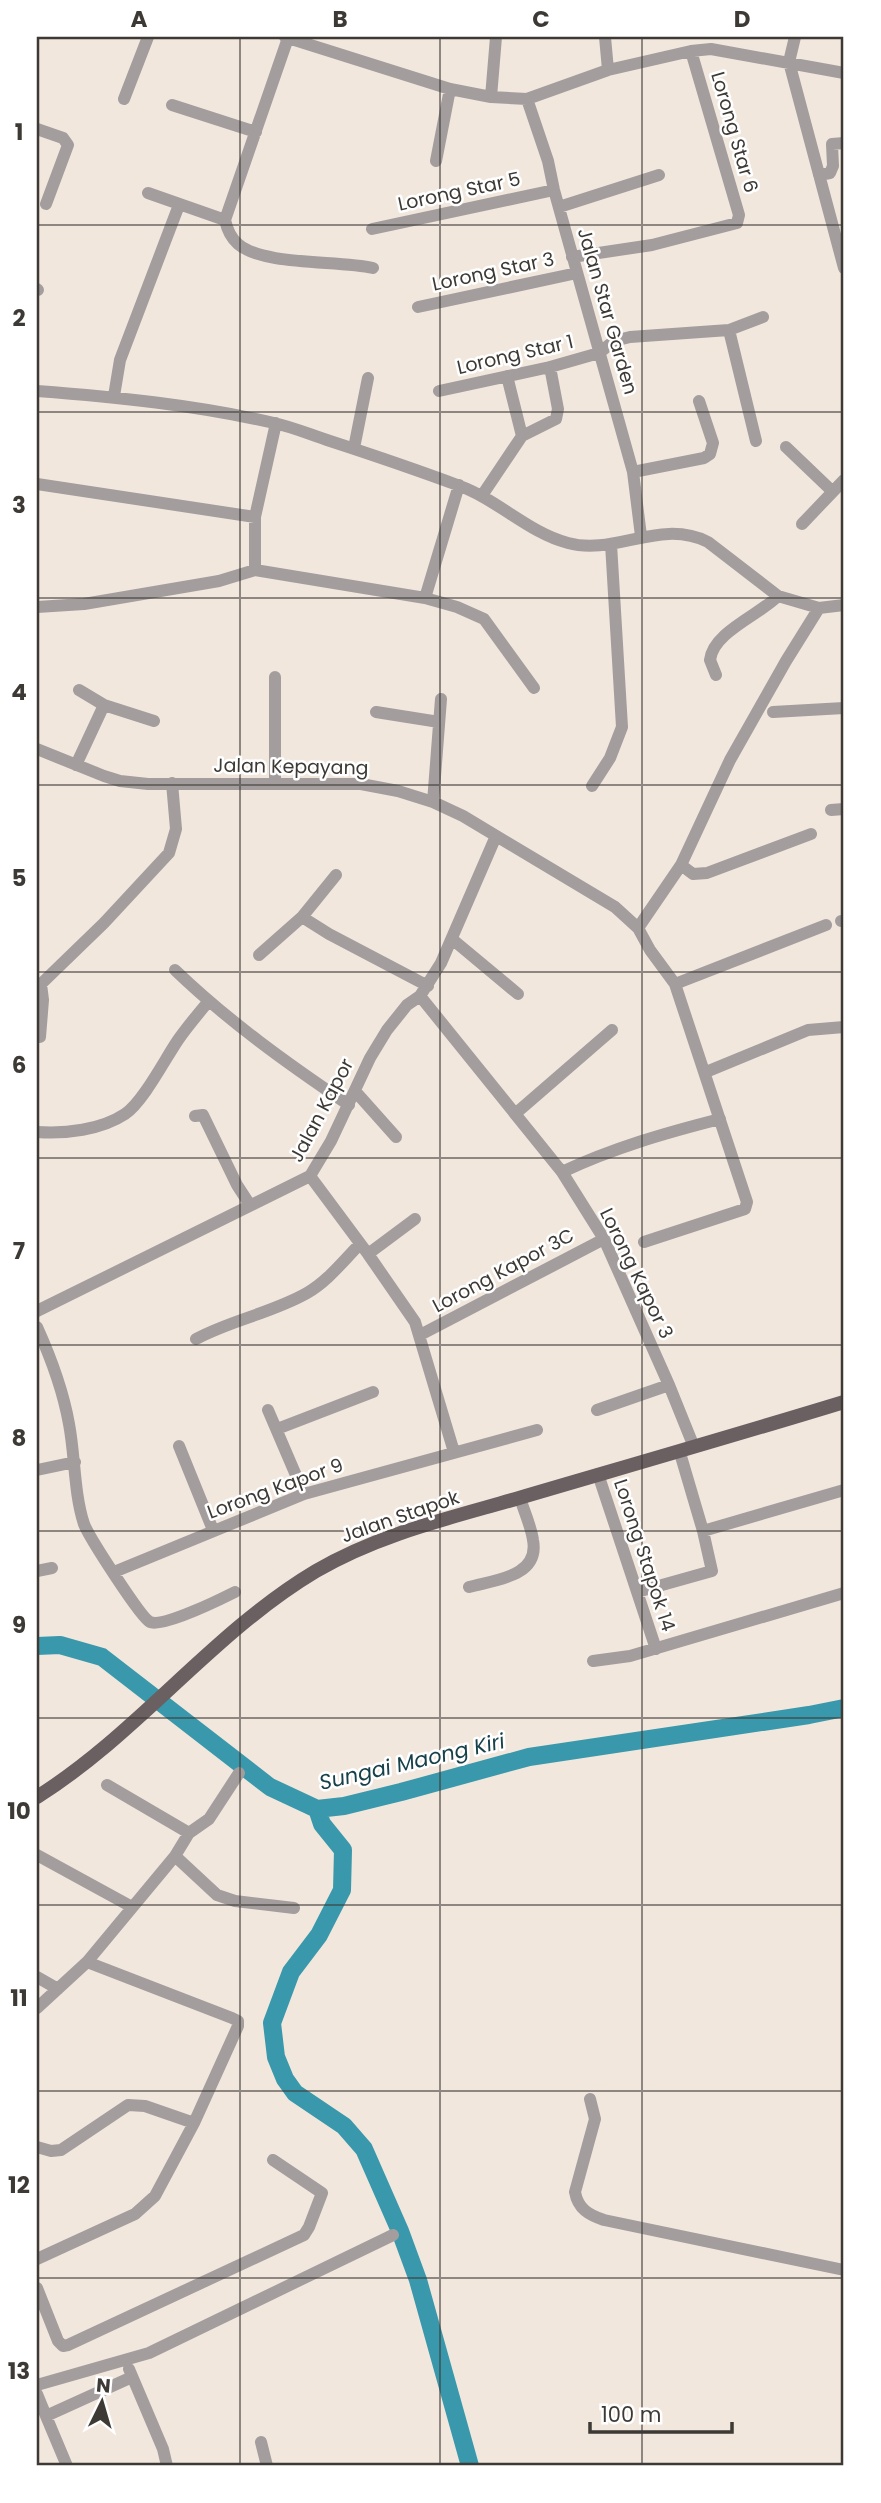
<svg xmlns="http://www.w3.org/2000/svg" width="881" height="2503" viewBox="0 0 881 2503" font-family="Poppins,sans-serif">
<rect width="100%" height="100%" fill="#f1e7dd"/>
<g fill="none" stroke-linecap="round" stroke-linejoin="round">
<path stroke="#3998ac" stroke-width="18" d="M37,1646L60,1645L102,1657L270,1787L317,1809L344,1806L401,1792L529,1757L809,1715L844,1708
M317,1809L322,1824L343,1850L342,1890L319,1935L291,1972L272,2023L276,2057L285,2079L295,2093L344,2126L364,2149L400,2231L418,2280L470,2466"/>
<path stroke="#a39d9e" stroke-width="12" d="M285,37L450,89L491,97L527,99L608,70L691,51L711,49L844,73
M605,37L608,70
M795,37L789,62L844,268
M491,97L496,37
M124,99L148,37
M527,99L548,161L554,190L633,472L641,536
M172,105L256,132
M37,129L63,138L68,145L46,204
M436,161L450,89
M819,175L830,173L833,166L832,144L844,143
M148,193L225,220
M559,207L659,175
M225,220L288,38
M225,220C227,229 230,237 238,244C263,266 339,260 373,268
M372,229L554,190
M572,257L652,245L737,223L739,215L691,51
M37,289L38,290
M418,307L577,273
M729,330L756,441
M507,376L522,436
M37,391C116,397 196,405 274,423C293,427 311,435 330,441C373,455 417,470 460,486C498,500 529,533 568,543C615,556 660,518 708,542L778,596L819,608L844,605
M439,391L550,367L599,353L614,341L630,337L729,330L763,317
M114,396L120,360L179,205
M786,447L832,491
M354,448L368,378
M633,472L704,458L710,454L713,443L699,401
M37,484L255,517
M483,494L522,436L556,419L558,409L550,367
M802,524L844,480
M255,570V517L276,423
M425,598L459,485
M37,607L84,604L219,581L255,570L425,598L457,607L484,619L534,688
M716,675L710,660C713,632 761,614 778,596
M275,677V783
M104,705L154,721
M376,712L439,722
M773,712L844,708
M37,749L104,776L120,781L148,784H361L398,791L433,802L463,816L615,907L638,928L650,950L675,984L747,1202L745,1209L644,1242
M76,765L104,705L79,690
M592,786L610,758L622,727L611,544
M433,802L441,699
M831,810L844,809
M681,865L693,874L707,873L811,834
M302,917L329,934L428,986
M841,921H844
M638,928L681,865L730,760L786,661L819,608
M452,939L518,994
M259,955L302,917L336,875
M175,970C228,1021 288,1064 349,1105
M675,984L826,925
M420,996L562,1172L604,1239L669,1385L694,1447
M40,1037L43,1000L41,984L104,923L169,853L176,829L172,783
M706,1072L808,1030L844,1027
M355,1091L396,1137
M515,1114L612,1030
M195,1116L203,1115L237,1185L250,1205
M37,1132C65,1134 101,1130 125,1114C143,1102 165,1059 178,1040C187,1027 198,1014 208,1002
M562,1172C613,1148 665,1133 720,1119
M310,1176L368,1254L415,1322L454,1452
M368,1254L415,1219
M37,1311L310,1176L331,1141L370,1058L387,1030L407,1005L420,996L441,963L496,836
M37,1327C51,1358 63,1390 69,1424C75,1455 74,1494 84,1524C89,1537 141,1618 150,1622C163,1628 221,1599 235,1592
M420,1335L604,1239
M196,1339C231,1320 272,1313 307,1293C328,1281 343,1261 360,1244
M268,1410L304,1494
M597,1410L669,1385
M277,1429L373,1392
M179,1446L213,1530
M37,1470L75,1462
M598,1474L656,1649
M703,1531L844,1490
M37,1571L52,1568
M114,1572L304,1494L537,1430
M469,1587C494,1580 540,1577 533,1540C531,1526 524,1511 520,1498
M637,1592L712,1571L703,1531L680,1453
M593,1661L630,1656L844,1593
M107,1785L189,1833
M37,1855L132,1907
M175,1856L217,1895L235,1901L294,1908
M37,1977L58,1989
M37,2008L87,1962L175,1856L189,1833L209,1819L239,1773
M590,2099L595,2119L575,2192C578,2209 589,2215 604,2220L844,2270
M37,2147L51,2151L61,2150L128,2105L145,2106L194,2123
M37,2259L135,2214L155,2196L194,2123L238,2026V2021L232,2018L87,1962
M37,2288L58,2341L63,2346L68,2345L304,2235L309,2227L322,2193L273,2160
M129,2369L163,2449L167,2466
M37,2385L149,2353L393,2235
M37,2394L46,2416L132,2377
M46,2416L67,2466
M261,2442L267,2466"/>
<path stroke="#6a5f61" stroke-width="14" d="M37,1797C139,1733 212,1633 316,1571C379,1534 450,1518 519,1498C628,1466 736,1435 844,1402"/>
</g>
<path fill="none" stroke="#3d3935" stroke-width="2" stroke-opacity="0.55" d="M240,37V2466M440,37V2466M642,37V2466M37,225H844M37,412H844M37,598H844M37,785H844M37,972H844M37,1158H844M37,1345H844M37,1531H844M37,1718H844M37,1905H844M37,2091H844M37,2278H844"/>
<g text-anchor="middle" stroke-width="5" stroke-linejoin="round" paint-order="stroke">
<g font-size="19" fill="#3d3935" stroke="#fff">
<text transform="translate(735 132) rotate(74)" y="7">Lorong Star 6</text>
<text transform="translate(459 191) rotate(-12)" y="7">Lorong Star 5</text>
<text transform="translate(493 271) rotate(-12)" y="7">Lorong Star 3</text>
<text transform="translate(608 311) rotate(74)" y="7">Jalan Star Garden</text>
<text transform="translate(515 354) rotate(-13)" y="7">Lorong Star 1</text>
<text transform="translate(291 766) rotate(1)" y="7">Jalan Kepayang</text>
<text transform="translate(321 1110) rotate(-62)" y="7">Jalan Kapor</text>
<text transform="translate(503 1270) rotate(-28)" y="7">Lorong Kapor 3C</text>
<text transform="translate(637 1273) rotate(64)" y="7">Lorong Kapor 3</text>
<text transform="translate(275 1488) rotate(-20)" y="7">Lorong Kapor 9</text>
<text transform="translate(400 1516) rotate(-19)" y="7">Jalan Stapok</text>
<text transform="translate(645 1555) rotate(72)" y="7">Lorong Stapok 14</text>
</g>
<g font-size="21" font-style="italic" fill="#17414a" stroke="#fff">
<text transform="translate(412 1762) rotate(-13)" y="7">Sungai Maong Kiri</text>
</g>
</g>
<rect width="881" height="2503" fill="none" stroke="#ffffff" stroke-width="77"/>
<g transform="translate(102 2402) rotate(5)" stroke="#ffffff" stroke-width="5" paint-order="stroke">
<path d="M0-5L12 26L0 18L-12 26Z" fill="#3d3935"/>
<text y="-10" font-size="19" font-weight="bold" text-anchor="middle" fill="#3d3935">N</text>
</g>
<path d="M590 2422v10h142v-10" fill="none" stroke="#3d3935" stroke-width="3.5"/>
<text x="601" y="2422" font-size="21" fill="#3d3935" stroke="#ffffff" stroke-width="5" paint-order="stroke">100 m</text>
<rect x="38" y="38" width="804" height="2426" fill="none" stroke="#3d3935" stroke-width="2.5"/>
<g font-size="23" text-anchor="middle" font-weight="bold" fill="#3d3935">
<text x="139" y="27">A</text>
<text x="340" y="27">B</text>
<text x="541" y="27">C</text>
<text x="742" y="27">D</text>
<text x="19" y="140">1</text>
<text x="19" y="326">2</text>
<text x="19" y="513">3</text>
<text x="19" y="700">4</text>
<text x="19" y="886">5</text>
<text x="19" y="1073">6</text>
<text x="19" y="1259">7</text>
<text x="19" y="1446">8</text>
<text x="19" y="1633">9</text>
<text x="19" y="1819">10</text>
<text x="19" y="2006">11</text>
<text x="19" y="2193">12</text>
<text x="19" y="2379">13</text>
</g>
</svg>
